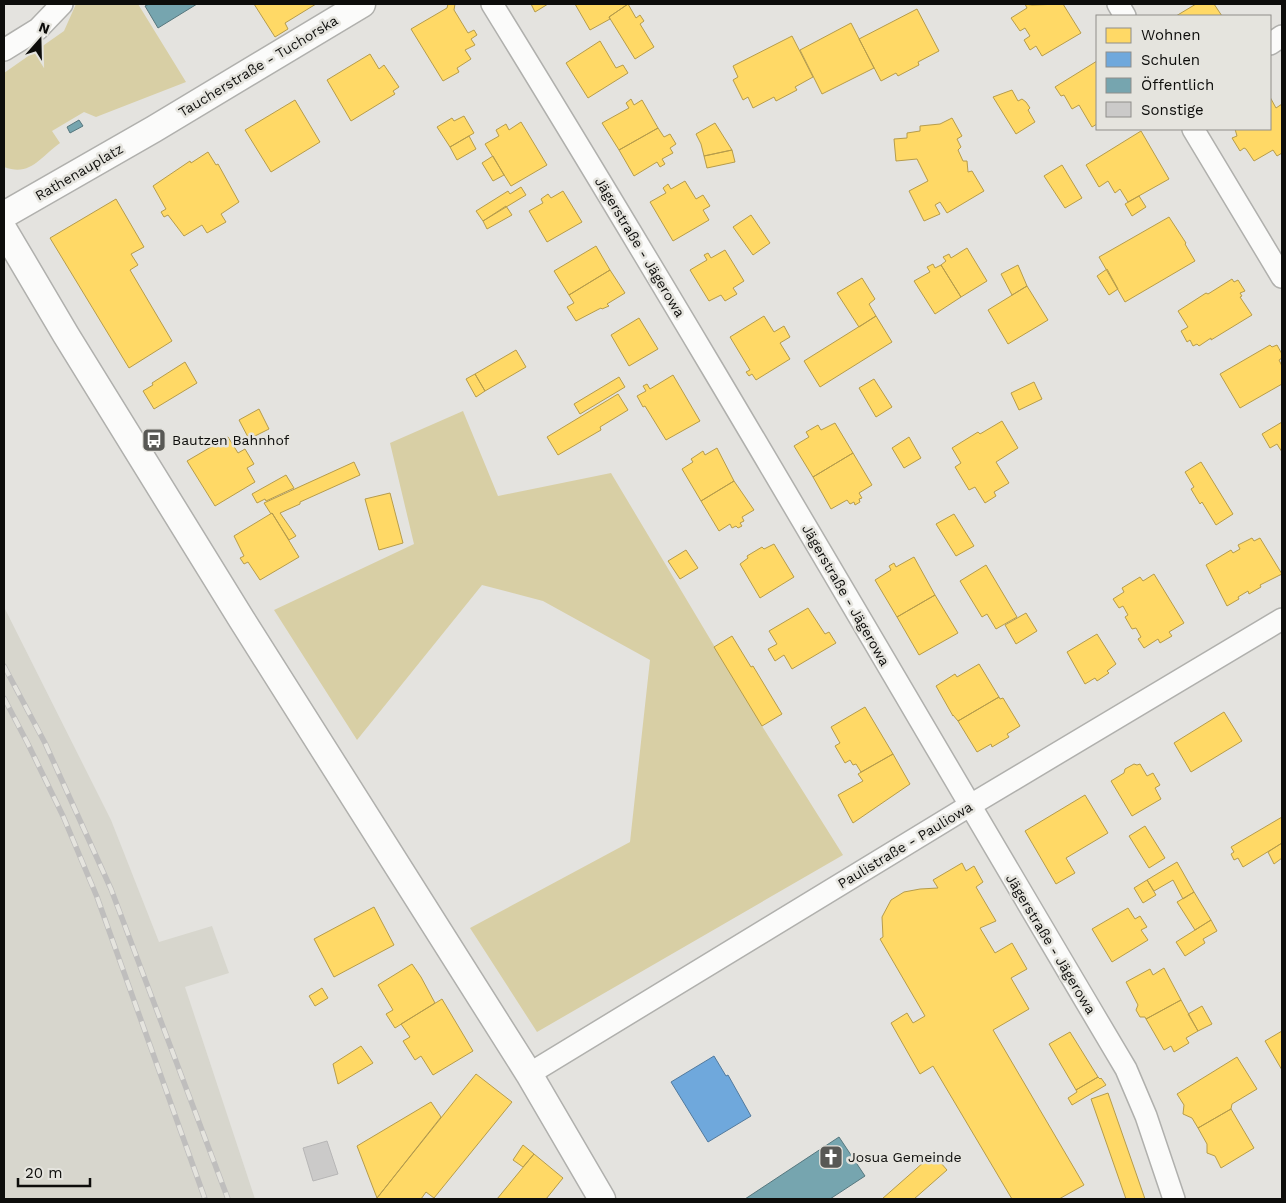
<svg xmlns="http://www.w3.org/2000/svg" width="1286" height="1203" viewBox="0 0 1286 1203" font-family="'Work Sans',sans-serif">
<rect width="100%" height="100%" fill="#e4e3df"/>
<path fill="#d7d6cd" d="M4,607L111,820L159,942L212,926L229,973L185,987L255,1199H4Z"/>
<path fill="#d8cfa5" d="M76,4H138L186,82L96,117L84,112L52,131L60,143C40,157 31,177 4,167V73L64,31Z
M463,411L498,496L611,473L762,726L843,855L537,1032L470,928L630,842L650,660L543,601L482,585L357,740L274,610L414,544L390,443Z"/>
<path fill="#ffd966" stroke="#b69c4b" d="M254,4H316L285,23L288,29L275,37Z
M448,4H455L454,10L468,33L474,30L477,35L471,39L475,45L465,50L471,59L457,68L459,72L443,81L411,29L447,8Z
M531,4H548L535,12Z
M575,4H628L609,17L610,19L590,30Z
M628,4L636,18L640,15L644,21L640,24L654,47L635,59L609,17Z
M1025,4L1032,5L1063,4L1081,33L1042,56L1036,46L1030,50L1024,40L1030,36L1025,28L1020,31L1011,18L1027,8Z
M1196,4H1214L1222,16H1176Z
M917,9L939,51L918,62L919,65L898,76L896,73L881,81L859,39Z
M851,23L874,68L822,94L800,50Z
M792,36L813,77L795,87L797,90L776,101L774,97L753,108L748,97L743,100L733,80L738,77L733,66Z
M600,41L616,68L623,65L628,73L588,98L566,63Z
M370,54L379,69L384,65L399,87L393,91L395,94L351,121L327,80Z
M1097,61V124L1092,127L1079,105L1072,109L1064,95L1061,96L1055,87Z
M1012,90L1018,101L1022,99L1026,102L1030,108L1028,110L1035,122L1016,134L993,97Z
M1270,97L1276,108L1282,104V153L1277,156L1273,150L1254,161L1246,149L1244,148L1240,151L1232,138L1237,136L1235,129H1270Z
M631,99L634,105L642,100L658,128L619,150L602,123L629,108L626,103Z
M295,100L320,142L271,172L245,130Z
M464,116L474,133L450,147L437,127L452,118L454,121Z
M952,118L962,136L957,139L961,147L958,150L963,161H967L968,172L972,171L984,191L947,213L940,202L935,205L940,214L924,221L909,191L928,181L917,159L896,161L894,139L907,138V133L920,131V126L940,124Z
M521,122L547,165L511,186L485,144L499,136L496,130L506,124L509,130Z
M715,123L732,150L704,156L701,144L696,134Z
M658,128L664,137L670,134L676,144L670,148L673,153L662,159L665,164L660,167L657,162L634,176L619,150Z
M1141,131L1169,179L1128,202L1120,189L1115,193L1108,181L1099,187L1086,165Z
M469,136L476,149L457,160L450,147Z
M732,150L735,162L707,168L704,156Z
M208,152L216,165L218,164L239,202L221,214L226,222L207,233L202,225L184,236L168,215L164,217L161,212L166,209L153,186L190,161L191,163Z
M493,156L504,175L493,181L482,163Z
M1062,165L1082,198L1065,208L1044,176Z
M685,181L696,199L703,195L710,206L703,210L709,220L673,241L650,202L666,193L663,188L668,184L671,189Z
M521,187L526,195L483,221L476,211L508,191L510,194Z
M563,191L582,222L547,242L529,211L543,203L541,199L548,194L551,198Z
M1139,196L1146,207L1132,216L1125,204Z
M116,199L144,247L131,254L138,265L130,270L172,341L129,368L50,238Z
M506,206L512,215L487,229L483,221Z
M751,215L770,243L753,255L733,227Z
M1169,217L1186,243L1185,244L1195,261L1125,302L1099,257Z
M596,246L610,270L569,295L554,271Z
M967,248L987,281L961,297L941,265L946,261L943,257L949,254L951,258Z
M725,250L744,281L733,288L737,294L725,301L721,295L709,301L690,270L707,260L704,255L708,253L711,258Z
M933,264L935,268L941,265L961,297L935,314L914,281L930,272L927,267Z
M1018,265L1027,286L1012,295L1001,274Z
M1107,269L1118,289L1109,295L1097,276Z
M610,270L625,293L607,304L609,306L602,309L601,308L576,321L567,307L574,303L569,295Z
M862,278L875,299L869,304L876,316L859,327L837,293Z
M1232,279L1234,282L1238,280L1245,291L1240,293L1242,296L1240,297L1252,315L1211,340V338L1199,346L1197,344L1193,346L1190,340L1187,342L1181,331L1188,327L1178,311L1206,293L1208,294Z
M1027,286L1048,320L1008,344L988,310Z
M764,316L774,332L784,326L790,337L780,343L790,359L756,380L752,374L749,376L746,372L750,370L730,337Z
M876,316L892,342L820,387L804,361Z
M639,318L658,349L629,366L611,335Z
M1270,345L1272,347L1277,345L1282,354V358L1279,360L1282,366V384L1240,408L1220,374Z
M516,350L526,367L485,391L475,374Z
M185,362L197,383L154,409L143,391L153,385L152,383Z
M475,374L485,391L476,397L466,379Z
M673,375L700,421L666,440L645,406L643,407L637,396L646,391L643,386L647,384L650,389Z
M619,377L625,387L580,414L574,404Z
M874,379L892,407L876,417L859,388Z
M1034,382L1042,399L1019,410L1011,393Z
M618,394L628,410L600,427L601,430L558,455L547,437Z
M259,409L269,429L249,439L239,420Z
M1002,421L1018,448L996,462L1009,483L994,492L996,496L985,503L975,487L969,490L955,467L961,463L952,448L978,432L980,434Z
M1282,422V452L1277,444L1270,448L1262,434Z
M835,423L853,453L813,477L794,446L809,437L806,432L818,425L821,430Z
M228,437L238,453L245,449L254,464L247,468L255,482L215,506L187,461Z
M909,437L921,458L904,468L892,448Z
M717,448L734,481L701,501L682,469L693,462L691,459L703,451L705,455Z
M853,453L872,485L859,493L862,498L859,499L860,502L855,505L854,502L850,504L847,500L831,509L813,477Z
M354,462L360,475L300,502V504L280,513L296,536L289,540L272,513L271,514L264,503Z
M1201,462L1233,514L1216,525L1202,502L1200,504L1191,489L1194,487L1185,472Z
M286,475L294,488L266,501L265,499L257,503L252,494Z
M734,481L754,510L742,517L744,521L740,523L742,526L738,528L736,526L732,528L730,524L719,531L701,501Z
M390,493L403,543L379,550L365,499Z
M272,513L299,557L260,580L248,562L244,564L240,558L244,556L234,536Z
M954,514L974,546L956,556L936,524Z
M1252,538L1254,541L1260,538L1282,574L1260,585L1261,587L1249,594L1248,591L1238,597L1239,599L1227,606L1206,565L1231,550L1233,553L1240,549L1238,545Z
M774,544L794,577L760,598L740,564L748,558L747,556L762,547L764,549Z
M686,550L698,568L680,579L668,561Z
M914,557L935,595L897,617L875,580L891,570L889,566L894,563L896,567Z
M986,565L1017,617L996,629L987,614L982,617L960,581Z
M1154,574L1184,623L1169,632L1172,636L1160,643L1158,639L1144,648L1138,639L1141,637L1136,628L1132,629L1125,617L1128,615L1123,606L1119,608L1113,599L1124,592L1122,588L1140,577L1143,581Z
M935,595L958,633L919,655L897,617Z
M808,608L825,634L829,632L836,643L792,669L784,655L775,661L768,649L777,644L769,631Z
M1026,613L1037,631L1016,644L1005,625Z
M1097,634L1116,664L1107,671L1109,673L1097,681L1095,678L1085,684L1067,652Z
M732,636L751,667L753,666L782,714L762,726L714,647Z
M979,664L999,697L958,721L953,715V716L936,686L955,674L957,677Z
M999,697L1000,699L1003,698L1020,726L1007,734L1009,737L992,747L991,744L977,752L958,721Z
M865,707L893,754L861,772L856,764L853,765L850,760L845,763L835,746L840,743L831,727Z
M1224,712L1242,741L1191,772L1174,743Z
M893,754L910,784L853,823L838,795L863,781L858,774Z
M1134,764L1137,765L1140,764L1147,776L1153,773L1160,785L1155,788L1161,799L1132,816L1111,781L1124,773L1125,769Z
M1085,795L1108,833L1066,858L1075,873L1056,884L1025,831Z
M1282,817V843L1243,867L1238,858L1234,860L1231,854L1234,852L1231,847Z
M1145,826L1165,858L1149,868L1129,836Z
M1282,843V858L1274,864L1268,852Z
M1177,862L1194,892L1183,899L1173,880L1154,891L1147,880Z
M962,863L966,871L974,866L983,882L976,887L996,921L980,928L995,953L1012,943L1027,969L1011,978L1029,1009L993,1030L1084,1185L1059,1199H1012L933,1066L920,1074L891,1023L907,1013L913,1023L925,1016L880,939L883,937L882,917L891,900L904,892L920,889L938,888L933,880Z
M1147,880L1156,895L1143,903L1134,888Z
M1194,892L1211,920L1195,930L1177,902Z
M374,907L394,945L334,977L314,939Z
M1128,908L1135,919L1140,916L1147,927L1141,930L1148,940L1112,962L1092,929Z
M1211,920L1217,931L1203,939L1205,943L1185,956L1176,942Z
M412,964L421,977L435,1003L395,1028L386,1014L393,1010L378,985Z
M1164,968L1181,1000L1146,1019L1145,1017H1140L1136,1010L1138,1005L1126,982L1150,969L1153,975Z
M322,988L328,998L315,1006L309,996Z
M442,999L473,1051L433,1075L421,1056L415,1060L403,1041L410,1037L401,1024Z
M1181,1000L1198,1031L1186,1038L1189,1043L1174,1052L1171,1046L1164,1050L1146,1019Z
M1202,1006L1212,1024L1198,1031L1188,1014Z
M1282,1031V1070L1265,1041Z
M1070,1032L1098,1077L1076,1090L1049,1044Z
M361,1046L373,1063L338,1084L333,1064Z
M1237,1057L1257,1089L1232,1104L1231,1109L1198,1128L1192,1118L1183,1114L1184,1105L1177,1094Z
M476,1074L512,1102L434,1198L426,1192L421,1199H378L377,1198Z
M1098,1077L1100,1079L1101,1078L1106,1085L1072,1105L1068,1098L1077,1092L1076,1090Z
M1108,1093L1145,1199H1126L1091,1099Z
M431,1102L441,1117L377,1198L357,1146Z
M1231,1109L1254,1148L1221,1168L1215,1156L1207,1153V1144L1198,1128Z
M523,1145L534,1154L523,1167L513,1160Z
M534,1154L563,1178L546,1199H497Z
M933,1154L947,1170L914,1199H882Z"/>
<path fill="#6fa8dc" stroke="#527a9d" d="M714,1056L726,1076L728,1075L751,1116L708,1142L671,1082Z"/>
<path fill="#76a5af" stroke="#56777e" d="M149,4H197L158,28L145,6Z
M79,120L83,126L70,133L67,127Z
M839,1137L865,1176L830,1199H745Z"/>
<path fill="#cbcac9" stroke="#b7b6b6" d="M327,1141L338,1174L313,1181L303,1148Z"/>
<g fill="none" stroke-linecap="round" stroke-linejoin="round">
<g stroke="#b0b0ad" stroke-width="24">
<path id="minor" d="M492,4C709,356 915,714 1126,1069L1146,1116L1174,1199
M1118,4L1125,16
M1270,44L1282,36
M4,50L38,29L62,4
M1193,129L1282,277
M529,1074L969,806L1282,619"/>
</g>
<g stroke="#b0b0ad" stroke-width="29">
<path id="tertiary" d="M4,215L154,129L362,4
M4,230L66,335L242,620L529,1074L602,1199"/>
</g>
<use href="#minor" stroke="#fbfbfa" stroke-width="21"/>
<use href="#tertiary" stroke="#fbfbfa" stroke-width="26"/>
<g stroke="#bfbebd" stroke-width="5.5">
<path id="rail" d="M4,666L45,743L111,889L228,1199
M4,698L28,744L63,816L97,897L205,1199"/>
</g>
<use href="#rail" stroke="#e5e4de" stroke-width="4" stroke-dasharray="11" stroke-linecap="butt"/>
</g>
<defs>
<g id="bus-square" transform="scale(1.25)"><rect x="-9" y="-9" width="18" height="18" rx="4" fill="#585855" stroke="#e5e4de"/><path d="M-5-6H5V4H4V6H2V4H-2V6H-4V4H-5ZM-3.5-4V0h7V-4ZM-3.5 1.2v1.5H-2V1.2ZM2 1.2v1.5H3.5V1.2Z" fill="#fff"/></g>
<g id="church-square" transform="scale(1.25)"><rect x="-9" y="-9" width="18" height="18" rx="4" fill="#585855" stroke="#e5e4de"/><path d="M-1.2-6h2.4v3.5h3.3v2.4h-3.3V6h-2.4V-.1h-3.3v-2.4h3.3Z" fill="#fff"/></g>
</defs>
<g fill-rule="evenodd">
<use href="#bus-square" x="154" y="440"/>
<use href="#church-square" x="831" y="1157"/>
</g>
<g text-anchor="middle" stroke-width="5" stroke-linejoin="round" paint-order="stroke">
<g font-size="14" fill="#0d0d0b" stroke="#e5e4de">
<text transform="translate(258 66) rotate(-31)" y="5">Taucherstraße - Tuchorska</text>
<text transform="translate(79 172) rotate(-30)" y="5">Rathenauplatz</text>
<text transform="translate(640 247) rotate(59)" y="5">Jägerstraße - Jägerowa</text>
<text transform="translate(846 595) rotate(60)" y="5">Jägerstraße - Jägerowa</text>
<text transform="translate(905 845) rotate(-31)" y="5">Paulistraße - Pauliowa</text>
<text transform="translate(1051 944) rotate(59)" y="5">Jägerstraße - Jägerowa</text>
</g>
<g font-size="14" fill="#0d0d0b" stroke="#e5e4de" text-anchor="start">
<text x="172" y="445">Bautzen Bahnhof</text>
<text x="848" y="1162">Josua Gemeinde</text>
</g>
</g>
<rect width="1286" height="1203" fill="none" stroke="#0d0d0b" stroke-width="10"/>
<rect x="1096" y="15" width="175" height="115" fill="#e5e4de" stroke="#8f8e8a"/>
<rect x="1106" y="28" width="25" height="15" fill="#ffd966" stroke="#8f8e8a"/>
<text x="1141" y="40" font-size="15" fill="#0d0d0b">Wohnen</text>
<rect x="1106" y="52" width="25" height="15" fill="#6fa8dc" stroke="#8f8e8a"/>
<text x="1141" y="65" font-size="15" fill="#0d0d0b">Schulen</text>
<rect x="1106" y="78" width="25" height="15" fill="#76a5af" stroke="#8f8e8a"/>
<text x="1141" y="90" font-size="15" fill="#0d0d0b">Öffentlich</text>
<rect x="1106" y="102" width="25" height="15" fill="#cbcac9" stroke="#8f8e8a"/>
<text x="1141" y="115" font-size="15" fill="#0d0d0b">Sonstige</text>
<g transform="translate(40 40) rotate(20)" stroke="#e5e4de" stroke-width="4" paint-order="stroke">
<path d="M0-4L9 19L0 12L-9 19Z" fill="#0d0d0b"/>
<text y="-8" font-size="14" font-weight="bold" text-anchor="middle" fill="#0d0d0b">N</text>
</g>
<path d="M18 1178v8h72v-8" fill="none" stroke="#0d0d0b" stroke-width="2.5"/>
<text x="25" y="1178" font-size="15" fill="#0d0d0b" stroke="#e5e4de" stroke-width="4" paint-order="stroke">20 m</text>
</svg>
